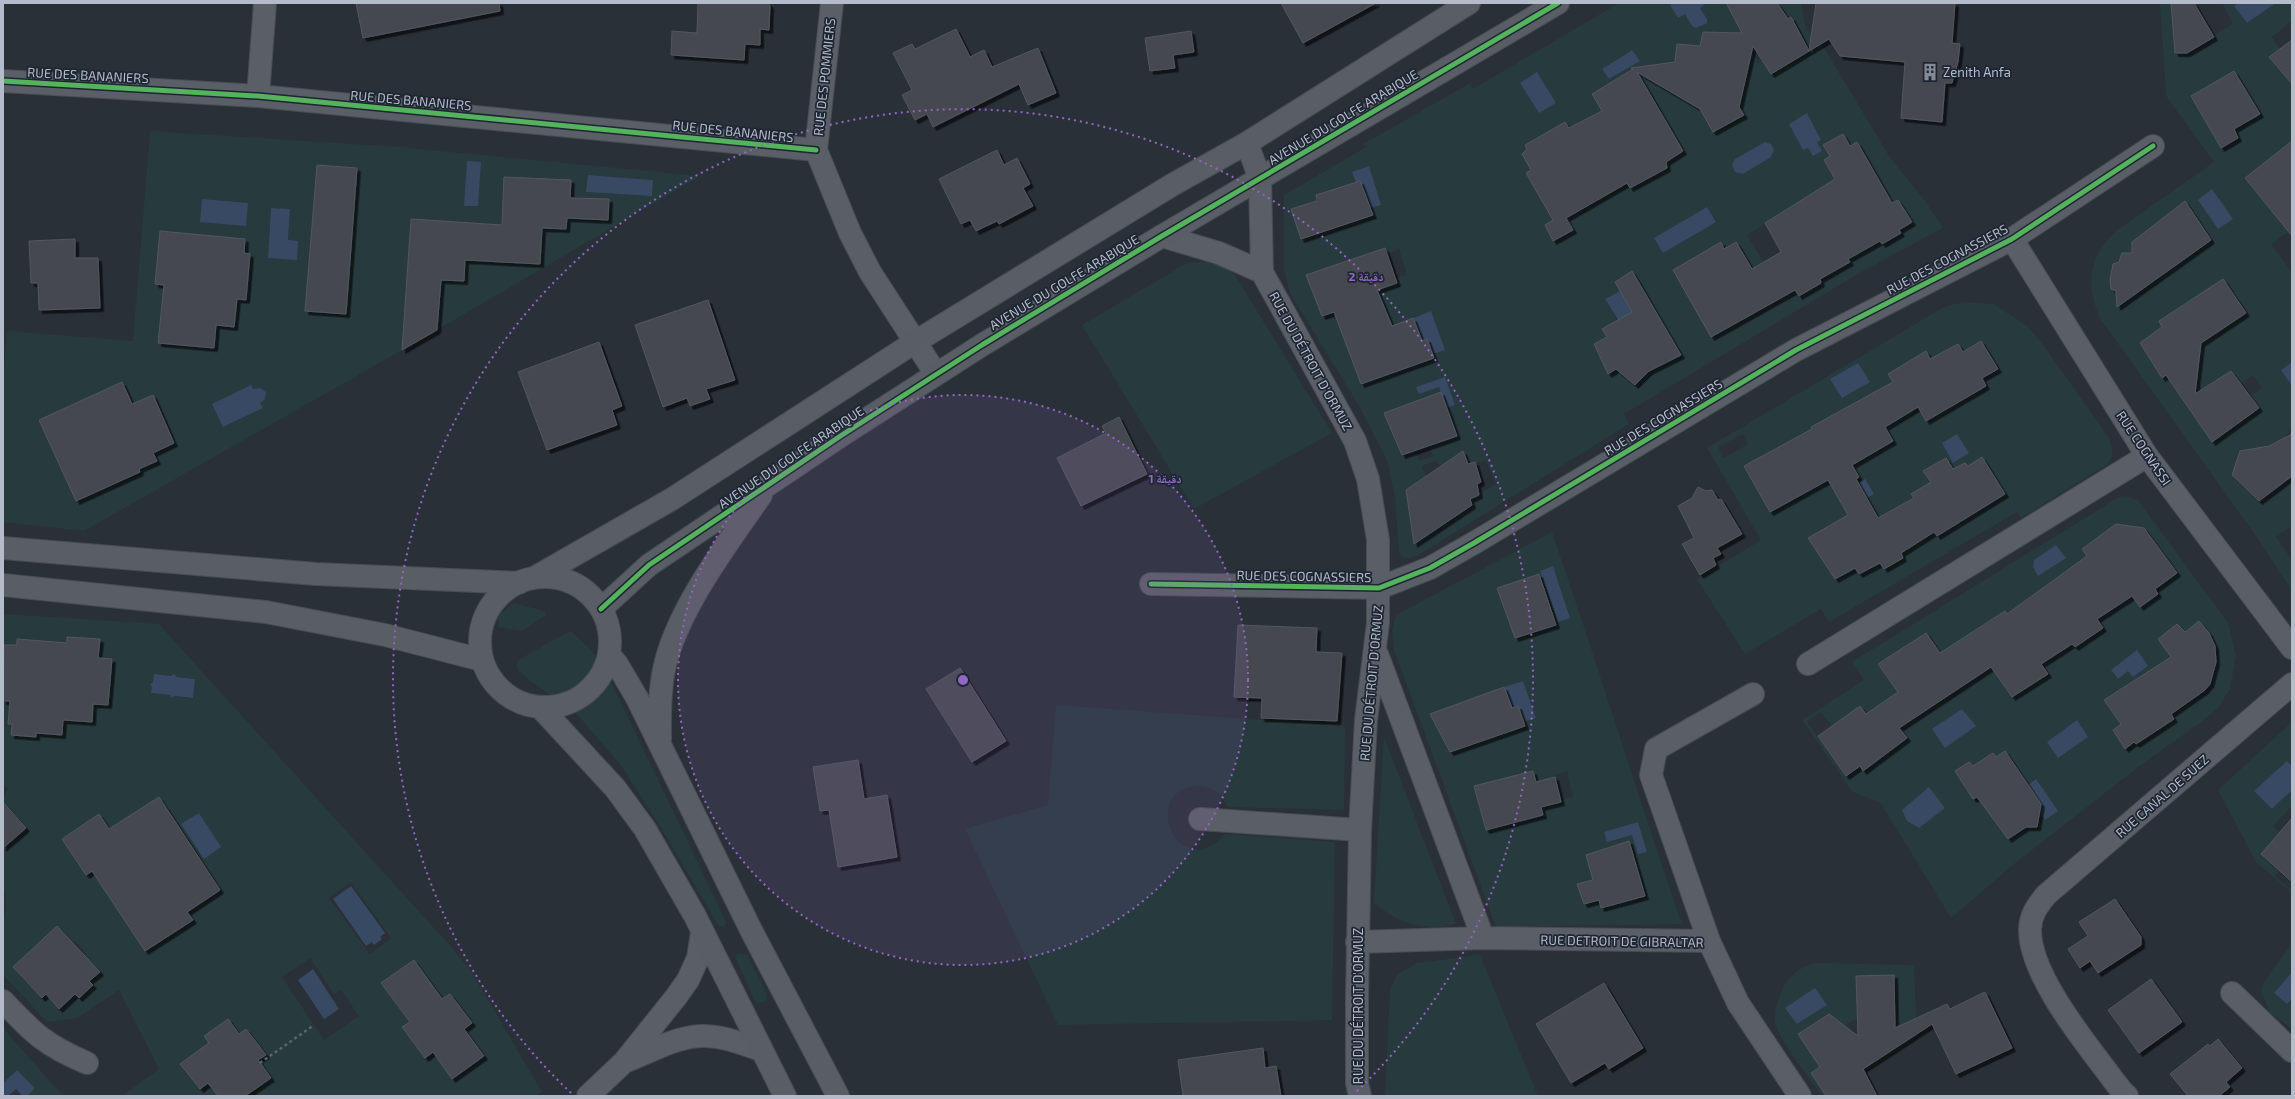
<svg xmlns="http://www.w3.org/2000/svg" width="2295" height="1099" viewBox="0 0 2295 1099" font-family="'Exo 2','Noto Naskh Arabic',sans-serif">
<defs>
<filter id="shadow"><feDropShadow dx="3.5" dy="3.5" stdDeviation="0" flood-color="#0009"/></filter>
</defs>
<rect width="100%" height="100%" fill="#2a3038"/>
<path fill="#273a3e" fill-rule="evenodd" d="M1619,3H1674L1671,6L1678,18L1685,14L1692,26L1707,19L1700,8L1704,5L1703,3H1725L1758,63L1762,60L1791,17L1783,22L1780,8L1777,3H1801L1806,30L1820,41L1889,156L1926,202L1943,228L1863,271L1624,414L1629,424L1417,556C1409,559 1402,560 1399,551L1395,498L1387,460L1359,406L1290,293L1284,269V195L1368,146L1362,145L1470,83L1473,89ZM1703,32H1718L1744,88L1739,107L1744,115L1686,91L1675,97L1656,65L1675,62L1677,44L1700,46ZM1631,50L1639,61L1610,79L1602,69ZM1635,68L1666,168L1630,188L1607,151L1597,114L1602,111L1592,93ZM1807,113L1821,140L1817,142L1813,156L1808,147ZM1565,122L1601,179L1566,218L1553,241L1545,226L1553,220L1526,173L1531,170L1522,154L1527,149L1525,145ZM1843,134L1850,146L1857,142L1893,203L1898,200L1912,222L1899,230L1901,233L1883,244L1880,241L1865,249L1845,196L1824,160L1830,156L1823,145ZM1369,166L1372,215L1301,239L1291,209L1317,201L1316,195L1356,183ZM1809,195L1849,262L1820,279V283L1799,296L1795,290L1783,295L1747,235ZM1720,243L1732,262L1674,270ZM1384,248L1387,254L1399,249L1407,275L1396,278L1397,283L1377,290L1379,296L1322,315L1306,275ZM1632,272L1681,355L1649,371L1637,385L1624,376L1619,368L1608,374L1594,345L1607,337L1602,329L1617,320L1605,299L1620,291L1615,281ZM1431,311L1444,350L1433,354L1434,358L1361,384L1346,343ZM1439,387L1455,405L1446,408L1456,434L1429,446L1433,456L1419,461L1415,450L1402,455L1385,413L1441,392ZM1437,460L1443,474L1486,460L1496,484L1470,499L1472,506L1414,543L1427,479L1422,466Z
M2160,3H2171L2176,53H2187L2233,24L2222,3H2238L2234,6L2247,23L2276,3H2292V21L2272,37L2280,49L2269,57L2292,84V141L2245,178L2274,214L2292,201V229L2271,244L2292,273V362L2281,370L2292,386V428L2283,440L2260,448L2233,471V477L2244,481L2242,487L2252,488L2249,492L2259,501L2292,476V526L2276,537L2292,560V591L2254,533L2101,320C2085,285 2087,259 2116,231L2214,162L2166,96ZM2234,71L2259,114L2234,129L2238,138L2221,147L2191,96ZM2185,201L2211,240L2117,307L2116,291L2110,280L2113,264L2119,262L2122,253H2132V242ZM2231,371L2240,384L2253,375L2262,388L2250,396L2259,408L2212,442L2184,402Z
M150,131L399,147L700,176L437,330L440,279L464,281L467,223L411,219L402,350L84,531L3,522V381L7,331L133,341ZM317,165L357,168L350,261L340,286L348,287L346,314L305,311ZM588,175L653,180L652,195L587,192ZM505,177L570,180V198L608,199L607,220L567,218L566,229L542,228L500,262ZM271,208L290,209L288,240ZM160,231L245,239L234,327L216,325L214,348L158,343L164,285L155,284ZM122,382L132,404L153,395L174,443L153,453L157,461L139,469L141,474L126,481L123,473L106,481L109,487L76,501L39,420Z
M1205,262L1222,265L1235,275L1332,433L1194,509L1082,325L1187,263Z
M1963,302L1994,304L2028,327L2041,342L2109,438C2113,449 2114,454 2108,464L2021,518L2017,512L1829,622L1821,609L1745,654L1697,579L1761,540L1707,448L1944,307ZM1981,341L1998,369L1982,378L1986,386L1970,396L1967,393L1951,403L1953,406L1927,421L1912,396L1904,400L1888,374L1926,351L1931,360L1958,344L1963,352ZM1885,427L1893,441L1852,465L1859,477L1834,492L1813,455ZM1743,434L1748,444L1724,458L1718,447ZM1783,445L1822,483L1770,512L1744,466ZM1946,458L1953,469L1965,463L1968,466L1982,458L2004,494L1937,536L1912,494L1931,482L1924,471ZM1871,506L1878,518L1896,508L1917,543L1901,553L1903,558L1884,569L1880,563L1859,574L1855,568L1835,579L1809,538L1852,512Z
M2125,496L2138,500L2228,623L2236,656L2230,689L2218,708L2200,723L2137,768L2014,864L1951,918L1882,805C1874,796 1862,799 1852,791L1802,720L1864,680L1852,662L2119,497ZM2116,524L2134,526L2139,533L2145,529L2177,573L2155,589L2158,594L2140,606L2132,597L2128,599C2114,580 2096,568 2082,549ZM2071,568L2104,615L2075,647L2072,644ZM2005,611L2048,675L2011,697L1969,635ZM2199,621C2220,647 2224,671 2198,695L2158,639L2177,624L2185,632ZM1926,633L1963,686L1915,717L1878,664ZM2144,674L2174,719L2159,729L2156,725L2152,733L2125,748L2113,730L2121,724L2105,700ZM1821,712L1832,726L1866,714L1906,738L1863,771L1860,766L1846,776L1807,722ZM2005,751L2028,785L2036,779L2045,820L2040,813L2037,827H2026L2008,839L1986,809L1982,793L1973,799L1955,771L1969,762L1973,766L1993,753L1996,757ZM1945,807L1916,825L1906,818L1905,814Z
M1552,532C1597,662 1637,794 1682,924L1496,927L1394,650L1392,631L1396,615ZM1553,567L1570,617L1558,622L1540,571ZM1538,574L1556,625L1515,638L1497,588ZM1523,681L1536,718L1524,722L1525,726L1450,752L1430,714ZM1533,771L1536,782L1555,777L1561,802L1541,807L1543,815L1486,830L1474,786ZM1567,771L1573,797L1563,799L1555,775ZM1629,841L1645,896L1601,908L1599,900L1584,904L1577,884L1593,880L1586,855Z
M514,603L544,611L546,615L522,631L498,627L499,614Z
M3,614L159,624L453,949L471,971L542,1092L536,1096H256L252,1091L258,1060L266,1055L246,1029L239,1034L227,1019L204,1036L209,1043L180,1064L199,1089L212,1080L210,1086L218,1096H122L159,1069L119,990L77,1018L47,1022L3,975V918L6,910L5,891L3,890V848L23,825L13,813L3,821V797L8,789L3,785V701H10L11,735L36,737L37,726L39,733L61,735L63,720L92,722L99,639L67,637V643L17,639V645H4L3,660ZM154,674L195,679L193,698L175,696L171,698L170,695L152,693V687L150,683L153,682ZM159,797L220,890L201,902L184,906L192,920L145,951L92,871L86,875L62,839L99,815L120,846ZM351,882L391,938L370,954L329,898ZM57,926L73,943L75,941L87,954L85,956L99,972L89,981L93,985L79,998L75,994L59,1009L46,994L42,998L13,967ZM310,958L334,994L341,990L359,1016L324,1040L282,977ZM414,960L442,999L450,994L472,1023L464,1029L484,1056L452,1079L433,1052L425,1058L402,1028L410,1022L381,983Z
M568,632H572L592,651L612,684L724,917L726,924L723,927L718,925L669,841L621,765L575,712L530,681L519,671L516,665L518,660Z
M1056,705L1345,726L1344,810L1228,807C1222,795 1213,786 1198,786C1138,789 1178,886 1225,834L1335,842L1332,1020L1058,1025L965,829L1048,805Z
M2292,722V766L2287,761L2272,809L2292,790V806L2273,826L2279,832L2261,854L2279,870L2275,876L2292,891V893L2256,862L2218,790Z
M1384,737L1456,924C1422,931 1401,925 1374,903Z
M2292,943V972L2274,993L2287,1004L2292,998V1029L2269,1012L2261,990L2265,980Z
M739,953L747,955L766,993L767,1001L758,1003L754,999L736,959V955Z
M1480,955L1538,1096H1385L1390,989L1397,975L1417,963Z
M1815,963L1914,965L1917,1037L1828,1096H1822C1812,1081 1776,1037 1775,1021C1774,1010 1779,996 1784,986C1791,974 1802,966 1815,963ZM1856,976H1894L1895,1033L1913,1036L1825,1095L1820,1067L1798,1033L1828,1014L1844,1026L1857,1018Z
M3,1028L63,1096H27L35,1088L17,1070L3,1083Z"/>
<path fill="#384963" d="M1674,3H1703L1704,5L1700,8L1707,19V23L1696,28L1692,26L1685,14L1678,18L1670,5Z
M2238,3H2276L2247,23L2234,6Z
M1632,50L1640,61L1609,79L1602,69Z
M1537,72L1556,103L1539,113L1520,83Z
M1807,113L1821,140L1817,142L1822,151L1813,156L1808,148L1803,150L1789,124Z
M1765,142L1771,144L1774,150L1771,157L1743,174L1735,172L1732,164L1735,159Z
M467,161L481,162L478,206H464Z
M1369,166L1381,205L1370,208L1360,182L1356,183L1352,172Z
M588,175L653,180L652,196L586,192Z
M2212,189L2233,219L2218,229L2198,200Z
M202,199L248,203L246,226L200,222Z
M1707,207L1716,222L1663,253L1654,238Z
M271,208L290,209L288,240L298,241L297,260L268,258Z
M1620,291L1636,318L1622,326L1605,299Z
M1431,311L1445,350L1433,354L1427,339L1422,341L1413,318Z
M2292,362V386L2281,370Z
M1858,363L1870,382L1842,398L1830,379Z
M1445,377L1455,405L1446,408L1439,387L1419,394L1416,387Z
M251,385L253,389L260,388L266,392L265,399L260,403L263,408L223,427L212,404Z
M1957,434L1969,453L1953,463L1942,443Z
M1865,479L1874,494L1847,509L1838,495Z
M2056,545L2066,558L2038,576L2033,567L2034,560Z
M1553,566L1570,618L1558,622L1540,571Z
M2137,650L2148,666L2133,677L2128,671L2118,679L2111,670Z
M154,674L171,676L174,674L177,677L195,679L193,698L175,696L171,698L170,695L151,693L152,687L150,684L153,682Z
M1523,681L1536,718L1524,722L1518,706L1512,708L1504,687Z
M1962,709L1976,726L1945,748L1932,729Z
M2077,720L2088,737L2058,758L2047,742Z
M2287,761L2292,766V790L2272,809L2254,791Z
M2036,779L2058,811L2045,820L2040,813L2041,804L2028,785Z
M1929,787L1945,808L1919,828L1907,821L1902,810Z
M199,813L221,847L204,859L181,824Z
M1638,822L1647,852L1638,854L1632,835L1607,842L1604,832Z
M351,886L385,933L380,937L382,939L374,945L372,942L366,946L333,899Z
M313,969L339,1009L324,1019L298,980Z
M2292,972V998L2287,1004L2274,993Z
M1815,988L1827,1005L1797,1024L1785,1008Z
M17,1070L35,1088L27,1096H22L16,1089L8,1096H3V1083Z"/>
<path fill="#444950" stroke="#52575f" filter="url(#shadow)" d="M356,3H499L500,11L363,38Z
M698,3H768L770,6L769,30L760,29V45L745,44L744,60L671,55L672,31L697,33Z
M1281,3H1376L1303,43Z
M1726,3H1777L1788,19L1791,17L1809,51L1771,74L1753,46L1739,107L1744,115L1713,132L1700,109L1637,72L1683,151L1666,162L1667,168L1630,188L1627,183L1566,218L1573,230L1553,241L1545,225L1553,220L1526,173L1531,170L1522,154L1527,149L1525,145L1565,122L1569,128L1602,111L1592,94L1633,69L1631,68L1675,62L1677,44L1700,46L1703,32L1742,33Z
M1816,3H1955L1952,43L1960,44L1958,62L1952,83H1945L1942,122L1901,118L1905,62L1840,56L1829,39L1809,51Z
M2171,3H2194L2214,37L2187,53H2175Z
M956,29L970,57L984,50L992,67L1038,48L1056,93L1028,105L1019,84L933,127L927,114L915,120L902,95L912,90L893,53L912,44L915,49Z
M1191,31L1194,52L1173,55L1175,68L1150,71L1145,38Z
M2292,40V84L2269,57Z
M2234,71L2260,114L2234,129L2238,138L2221,148L2191,96Z
M1843,134L1850,146L1857,142L1892,203L1898,200L1912,222L1899,230L1901,233L1882,244L1880,241L1848,259L1850,262L1820,279L1821,283L1799,296L1795,290L1711,337L1673,270L1721,242L1724,249L1736,242L1752,269L1781,252L1765,223L1835,179L1824,160L1830,156L1823,145Z
M2292,141V236L2245,178Z
M997,150L1004,165L1017,158L1030,184L1023,188L1033,206L999,224L997,221L976,231L970,220L961,224L939,179Z
M317,165L357,168L346,314L305,311Z
M504,177L571,180L570,198L609,199L608,220L567,218L566,229L542,228L540,264L465,260L464,281L441,280L437,330L402,350L411,219L502,225Z
M1360,181L1373,215L1301,239L1291,209L1317,201L1316,195Z
M2185,201L2211,240L2117,307L2116,291L2111,289L2110,280L2113,264L2119,262L2122,253H2132V242Z
M160,231L245,239L244,253L250,254L246,300L237,299L234,327L216,325L214,348L158,343L164,285L155,284Z
M75,239V258H98L100,308L39,310L38,283H31L29,241Z
M1385,248L1397,283L1377,290L1392,326L1413,318L1422,341L1427,339L1434,358L1361,384L1334,312L1322,316L1306,275Z
M1632,271L1681,355L1649,371L1635,385L1616,369L1608,374L1594,344L1607,337L1602,329L1632,312L1615,282Z
M2223,279L2246,313L2201,343L2195,394L2231,371L2259,408L2212,442L2166,375L2162,378L2140,343L2162,327L2159,321Z
M708,300L735,380L706,389L710,399L690,406L687,398L663,407L635,325Z
M1981,341L1998,369L1982,378L1986,386L1926,421L1918,407L1885,427L1893,441L1852,465L1859,477L1856,479L1878,518L1914,498L1911,494L1931,482L1923,471L1946,458L1953,469L1965,463L1968,466L1982,457L2005,494L1937,536L1934,532L1901,553L1903,558L1884,569L1880,563L1859,574L1855,568L1835,579L1808,538L1848,515L1828,480L1770,512L1744,466L1812,429L1811,427L1893,382L1888,374L1926,351L1930,359L1958,344L1963,352Z
M599,342L622,406L612,410L617,425L547,450L518,372Z
M122,382L132,404L153,395L174,443L153,453L157,461L139,469L140,472L76,501L39,420Z
M1441,392L1457,436L1402,455L1384,413Z
M1119,417L1147,474L1081,506L1057,458L1106,433L1102,426Z
M2292,434V476L2259,501L2232,475L2240,451L2269,446Z
M1463,451L1468,464L1475,462L1481,482L1477,484L1479,495L1470,499L1472,505L1414,544L1406,490Z
M1698,487L1706,491L1712,490L1718,500L1721,499L1742,534L1717,548L1721,554L1713,558L1716,565L1700,575L1682,544L1694,538L1678,506L1692,498Z
M2116,524L2144,528L2177,573L2155,589L2158,594L2140,607L2132,596L2097,619L2103,628L2075,647L2072,644L2041,664L2048,674L2012,697L1991,667L1899,728L1907,738L1863,771L1860,766L1846,776L1818,736L1860,706L1866,714L1898,692L1878,664L1926,633L1940,653L2005,611L2007,614L2087,556L2082,549Z
M1539,574L1556,625L1515,638L1497,588Z
M2199,621L2209,633L2215,646L2216,662L2210,684L2205,690L2171,714L2174,719L2136,744L2134,742L2125,749L2113,730L2121,724L2104,700L2171,657L2158,639L2177,624L2185,632Z
M1238,625L1317,628L1316,652L1342,653L1337,721L1261,718L1262,698L1234,697Z
M67,637L100,639L98,658L112,659L108,705L93,704L92,722L63,720L62,735L36,733V737L11,735L12,724H8L10,701H3L4,645H17V639L67,643Z
M960,668L1006,741L972,762L926,689Z
M1504,687L1512,708L1518,706L1525,726L1450,752L1430,714Z
M2005,751L2041,804L2037,827H2026L2008,839L1977,797L1973,799L1955,771L1969,762L1973,766L1993,753L1996,757Z
M858,760L864,799L887,795L897,857L838,867L829,810L820,811L813,767Z
M1533,771L1536,782L1555,777L1561,802L1541,807L1543,815L1486,830L1474,786Z
M159,797L220,890L187,912L193,920L145,951L92,871L86,875L62,839L99,814L109,829Z
M3,802L26,828L3,848Z
M2292,818V882L2261,854Z
M1629,841L1645,896L1601,908L1599,900L1584,904L1577,884L1593,880L1586,855Z
M2115,899L2141,937V945L2098,973L2090,961L2080,968L2068,949L2088,936L2079,922Z
M57,926L100,972L89,981L93,985L79,998L75,994L59,1009L46,994L42,998L13,967Z
M414,960L442,999L450,994L472,1023L464,1029L484,1056L452,1079L433,1052L425,1058L402,1027L410,1022L381,983Z
M1894,975L1895,1028L1947,1004L1950,1009L1985,992L2012,1048L1956,1074L1932,1024L1863,1069L1877,1096H1826L1811,1073L1820,1067L1798,1034L1829,1014L1858,1036L1856,976Z
M2151,979L2182,1022L2139,1053L2108,1010Z
M1604,983L1643,1048L1609,1069L1605,1063L1571,1083L1536,1024Z
M228,1019L239,1034L246,1029L266,1055L258,1060L271,1078L245,1096H218L208,1083L200,1089L180,1064L209,1043L204,1036Z
M2218,1039L2242,1068L2226,1082L2230,1087L2219,1096H2188L2170,1074L2208,1044L2210,1046Z
M1263,1048L1265,1068L1276,1066L1281,1096H1183L1178,1060Z"/>
<g fill="none" stroke-linecap="round" stroke-linejoin="round">
<g stroke="#484c53" stroke-width="24">
<path id="street" d="M832,3L816,150L850,233L870,272L936,374
M3,81L258,96L816,150
M258,96L265,3
M1260,179L1262,272L1355,441L1368,479L1378,540V623L1366,720L1360,830L1357,1001V1083L1360,1096
M1162,236L1219,253L1262,272
M2012,239L2147,456L2292,648
M1151,584L1379,588L1430,568L1474,543L1796,350L2012,239L2153,146
M1377,654L1483,938
M1808,664L2147,456
M1753,694L1656,749L1651,775L1709,941L1738,1003L1800,1096
M1200,819L1360,830
M1357,942L1483,938L1709,941
M2232,993L2292,1051
M3,1001C34,1034 45,1045 87,1063
M624,1062C648,1053 675,1037 701,1036C721,1035 743,1044 761,1050
M588,1096L624,1062L676,997L688,980L698,958L702,933
M2127,1096C2118,1088 2110,1075 2102,1065C2077,1032 2030,972 2030,930C2030,916 2037,906 2046,895L2292,684"/>
</g>
<g stroke="#484c53" stroke-width="24">
<path id="secondary" d="M1247,143L1260,179
M3,548L316,574L519,583
M480 642a65 65 0 1 1 130 0a65 65 0 1 1-130 0Z
M534,578L672,499L915,342L1172,185L1247,143L1469,3
M3,585L266,612L385,635L482,660
M601,609L649,565L842,435L982,345L1162,236L1558,3
M609,655L617,664L637,698L751,930L838,1096
M540,707L615,788L645,829L695,916L785,1096
M660,740C660,717 659,693 664,670C675,612 728,543 761,495"/>
</g>
<path stroke="#5d636a" stroke-width="2.5" stroke-dasharray="3 3" stroke-linecap="butt" d="M260,1063L314,1025"/>
<use href="#street" stroke="#5a5e66" stroke-width="22"/>
<use href="#secondary" stroke="#595d64" stroke-width="22"/>
<g stroke="#1d2633" stroke-width="8">
<path id="cycleway" d="M3,81L258,96L816,150
M1151,584L1379,588L1430,568L1474,543L1796,350L2012,239L2153,146
M601,609L649,565L842,435L982,345L1162,236L1558,3"/>
</g>
<use href="#cycleway" stroke="#56b35d" stroke-width="5"/>
</g>
<circle cx="963" cy="680" r="285" fill="#9266c3" fill-opacity=".12"/>
<g fill="none" stroke="#9266c3" stroke-width="2" stroke-dasharray="2 4">
<circle cx="963" cy="680" r="285"/>
<path d="M571 1093A570 570 0 1 1 1355 1093"/>
</g>
<defs>
<g id="building-bare" transform="scale(1.38)"><path d="M-4-6H4V6H1V3H-1V6H-4ZM-2.5-4.3h1.7v1.8h-1.7ZM.8-4.3h1.7v1.8H.8ZM-2.5-1h1.7V.8h-1.7ZM.8-1h1.7V.8H.8Z" fill="#848b96" stroke="#1d2633" stroke-width="2.5" paint-order="stroke"/></g>
</defs>
<g fill-rule="evenodd">
<use href="#building-bare" x="1930" y="72"/>
</g>
<g text-anchor="middle" stroke-width="3.5" stroke-linejoin="round" paint-order="stroke">
<g font-size="13" fill="#b4bcc9" stroke="#1d2633" text-anchor="start">
<text x="1943" y="77">Zenith Anfa</text>
</g>
<g font-size="13" fill="#b4bcc9" stroke="#1d2633">
<text transform="translate(88 75) rotate(3)" y="5">RUE DES BANANIERS</text>
<text transform="translate(824 77) rotate(-84)" y="5">RUE DES POMMIERS</text>
<text transform="translate(411 100) rotate(5)" y="5">RUE DES BANANIERS</text>
<text transform="translate(1343 117) rotate(-31)" y="5">AVENUE DU GOLFE ARABIQUE</text>
<text transform="translate(733 131) rotate(6)" y="5">RUE DES BANANIERS</text>
<text transform="translate(1947 259) rotate(-28)" y="5">RUE DES COGNASSIERS</text>
<text transform="translate(1064 282) rotate(-31)" y="5">AVENUE DU GOLFE ARABIQUE</text>
<text transform="translate(1311 361) rotate(61)" y="5">RUE DU DÉTROIT D'ORMUZ</text>
<text transform="translate(1663 417) rotate(-31)" y="5">RUE DES COGNASSIERS</text>
<text transform="translate(2144 448) rotate(56)" y="5">RUE COGNASSI</text>
<text transform="translate(791 457) rotate(-34)" y="5">AVENUE DU GOLFE ARABIQUE</text>
<text transform="translate(1304 576) rotate(1)" y="5">RUE DES COGNASSIERS</text>
<text transform="translate(1371 683) rotate(-85)" y="5">RUE DU DÉTROIT D'ORMUZ</text>
<text transform="translate(2162 796) rotate(-41)" y="5">RUE CANAL DE SUEZ</text>
<text transform="translate(1622 941) rotate(1)" y="5">RUE DETROIT DE GIBRALTAR</text>
<text transform="translate(1358 1006) rotate(-90)" y="5">RUE DU DÉTROIT D'ORMUZ</text>
</g>
</g>
<circle cx="963" cy="680" r="6" fill="#9266c3" stroke="#1d2633" stroke-width="2"/>
<g font-size="12" text-anchor="middle" font-weight="bold" fill="#9266c3" stroke="#1d2633" stroke-width="3.5" stroke-linejoin="round" paint-order="stroke">
<text x="1366" y="281">2 دقيقة</text>
<text x="1165" y="483">1 دقيقة</text>
</g>
<rect width="2295" height="1099" fill="none" stroke="#b4bcc9" stroke-width="8"/>
</svg>
